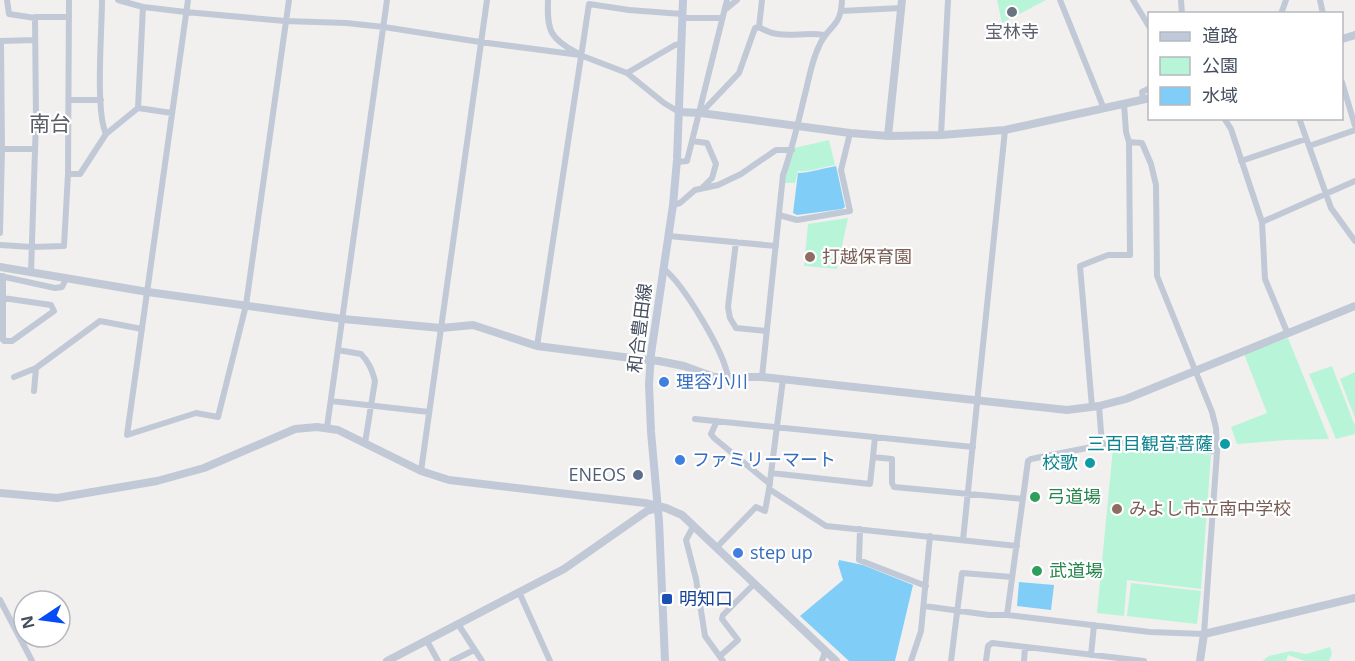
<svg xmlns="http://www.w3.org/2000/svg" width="1355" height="661" viewBox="0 0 1355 661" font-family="'Open Sans','Noto Sans JP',sans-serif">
<rect width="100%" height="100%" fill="#f2efef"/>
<path fill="#b8f5d8" d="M997,0H1046L1002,23Z
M829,140L835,165C823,167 810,172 798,171L795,183H785V175L794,148Z
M848,218L837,269L804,266L808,224Z
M1288,338L1329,439L1287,440L1237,444L1231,427L1267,413L1244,354Z
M1332,366L1355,426V434L1336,439L1309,374Z
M1355,372V418L1340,379Z
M1142,446L1211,455L1201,589L1127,580L1124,616L1097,613L1113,448Z
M1131,583L1201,591L1197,624L1127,616Z
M1330,647L1332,654L1329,661H1305L1288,655L1286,661H1262L1269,656L1291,651L1306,654Z"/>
<path fill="#80cef7" d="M836,166L845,207L842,209L797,215L793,213L798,173C809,173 824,168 836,166Z
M839,560L863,565L913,585L895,661H849L800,616L843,580L838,564Z
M1019,582L1054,585L1051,610L1017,606Z"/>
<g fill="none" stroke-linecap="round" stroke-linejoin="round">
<path stroke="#c1c9d6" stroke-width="6" d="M7,0L9,14L35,18
M102,0C102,31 95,110 106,134
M118,0L143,7L186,12L285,21L346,23L384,27L480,42L580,55L627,73L664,103L679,112
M188,0L127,435L196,413L218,417L246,305L289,0
M548,0C547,30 549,38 577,53
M1060,0L1104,109
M1133,0L1150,28
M1181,0L1182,14
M1320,0L1323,14
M726,9L737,0
M841,11L901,8
M1281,14L1286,0
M682,18H722
M759,27C781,41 801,31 824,35
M627,73L675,45L682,44
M1342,82L1355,126
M69,100H101
M1143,100L1142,92L1150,88
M1124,104L1126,132L1129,142L1142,143L1151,164L1156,185L1157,276L1212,412L1216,428L1217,452L1204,634L1150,632L1007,615L1028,461L1031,459L1102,445L1141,441L1217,452
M138,108L143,7
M701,113L739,73L755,28L759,27L762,0
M1224,118L1231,129L1262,222L1265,279L1287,332
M1299,118L1331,208L1355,241
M36,120L68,121
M941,135L948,0
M692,141L707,143L716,164L712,178L702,188
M1309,146L1355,130
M2,149H35
M1241,161L1306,139
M677,162L687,161L727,0
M68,174H80L106,134L138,108L172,113
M673,205L680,203L695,190L718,185L741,174L776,150H792
M779,215L797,220L850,211L841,170L850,133
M1262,222L1355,181
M0,233L2,149L1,41L35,40
M669,236L776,246
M736,242L728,307L730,318L736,328L767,331
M0,245L32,247L64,246L68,174L69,0
M664,269C684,285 725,353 728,378
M31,272L36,120L35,17H69
M0,276L55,288L62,287L66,279
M3,276V340L4,341H12L54,311L51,305L3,298
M537,346L589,4L629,10L682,14
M338,350L361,354C369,362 372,370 375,381L365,443
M14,377L36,368L100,321L142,329
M762,377L783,175C792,150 798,124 804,98C809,80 811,61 820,44C830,24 841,27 842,0
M783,379L769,489L826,526L1017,546
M34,391L36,368
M331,401L429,412
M1099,406L1102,445
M1092,407L1080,266L1108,255H1130L1129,142
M695,419L973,447
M717,421L711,434L714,438L770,484
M327,427L387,0
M873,457L875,437
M421,471L487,0
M771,473L870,484L873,457L892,459V483L894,487L1023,499
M693,527L686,540L696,579L705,636L723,661
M860,529L859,560L926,586
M963,540L1005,130
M717,547L756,507L765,511L769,489
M519,592L550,661
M0,600L32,661
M924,606L989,615H1007
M458,624L482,661
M427,641L438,661
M1091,655L1094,625
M720,656L738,640L722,619L723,615L755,583
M452,661L474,650
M822,661L825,652
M911,661L921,631L930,536
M951,661L962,573L1012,577
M986,661L988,646L992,643L1144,661
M1024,661L1025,647"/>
<path stroke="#c1c9d6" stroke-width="8" d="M1342,39L1355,35
M679,112L701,113L850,133L888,136L941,135L1005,130L1150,98
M888,136L902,0
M0,267L148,292L343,319L441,328L473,325L537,346L639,359
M659,361L684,366L714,377H762L1067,410L1099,406L1126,399L1355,306
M0,493L57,498L157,481L204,468L295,429L317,427L338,430L421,471L449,480L645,503L666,508L682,515L836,661
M387,661L564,569L647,511L658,508
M1200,661L1204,634L1355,598"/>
<path stroke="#bfc9da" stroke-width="8" d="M665,661L659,521L651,432L649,384L651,354L673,205L677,160L683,0"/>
<path stroke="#c1c9d6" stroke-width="8" d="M639,359L659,361"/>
</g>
<circle fill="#6b7280" stroke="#fff" stroke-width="2" cx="1012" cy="12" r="6"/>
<g fill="#8d6e63" stroke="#fff" stroke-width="2">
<circle cx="810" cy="257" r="6"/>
<circle cx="1117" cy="509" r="6"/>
</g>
<g fill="#3f7fe0" stroke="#fff" stroke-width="2">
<circle cx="664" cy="382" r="6"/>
<circle cx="680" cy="460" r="6"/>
<circle cx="738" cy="553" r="6"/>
</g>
<g fill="#0f9aa8" stroke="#fff" stroke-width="2">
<circle cx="1225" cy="444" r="6"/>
<circle cx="1090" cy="463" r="6"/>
</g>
<circle fill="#5c6f8a" stroke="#fff" stroke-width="2" cx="638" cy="475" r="6"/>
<g fill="#2e9e5b" stroke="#fff" stroke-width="2">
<circle cx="1035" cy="497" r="6"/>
<circle cx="1037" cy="571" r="6"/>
</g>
<rect fill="#1a4fb4" stroke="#fff" stroke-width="2" x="661" y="593" width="12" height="12" rx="3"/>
<g text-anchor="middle" stroke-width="4.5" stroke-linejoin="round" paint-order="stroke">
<g font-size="18" fill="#5b616d" stroke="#fff">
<text x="1012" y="38">宝林寺</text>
</g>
<g font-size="18" fill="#785e54" stroke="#fff" text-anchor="start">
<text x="822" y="263">打越保育園</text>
<text x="1129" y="515">みよし市立南中学校</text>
</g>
<g font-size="18" fill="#454f5f" stroke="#fff">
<text transform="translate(640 328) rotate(-83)" y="6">和合豊田線</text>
</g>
<g font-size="18" fill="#366cbe" stroke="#fff" text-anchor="start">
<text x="676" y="388">理容小川</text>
<text x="692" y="466">ファミリーマート</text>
<text x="750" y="559">step up</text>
</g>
<g font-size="18" fill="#0d838f" stroke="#fff" text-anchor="end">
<text x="1213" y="450">三百目観音菩薩</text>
<text x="1078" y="469">校歌</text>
</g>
<g font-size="18" fill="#4e5e75" stroke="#fff" text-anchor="end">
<text x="626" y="481">ENEOS</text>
</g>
<g font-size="18" fill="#27864d" stroke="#fff" text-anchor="start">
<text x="1047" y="503">弓道場</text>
<text x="1049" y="577">武道場</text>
</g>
<g font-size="18" fill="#164399" stroke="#fff" text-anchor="start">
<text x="679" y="605">明知口</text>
</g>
<g font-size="21" fill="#5b5e65" stroke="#fff">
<text x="50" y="131">南台</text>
</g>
</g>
<rect x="1148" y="12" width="195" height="108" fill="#ffffff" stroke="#b5b9bf" stroke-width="1.5"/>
<rect x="1160" y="32" width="30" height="9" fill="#bfc9da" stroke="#b5b9bf" stroke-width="1.5"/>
<text x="1202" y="42" font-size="18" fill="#454f5f">道路</text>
<rect x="1160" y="57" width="30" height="18" fill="#b8f5d8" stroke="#b5b9bf" stroke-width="1.5"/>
<text x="1202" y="72" font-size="18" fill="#454f5f">公園</text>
<rect x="1160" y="87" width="30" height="18" fill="#80cef7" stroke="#b5b9bf" stroke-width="1.5"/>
<text x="1202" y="102" font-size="18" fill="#454f5f">水域</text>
<g transform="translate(42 619) rotate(257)"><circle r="28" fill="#ffffff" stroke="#b5b9bf" stroke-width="1.5"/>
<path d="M0-4.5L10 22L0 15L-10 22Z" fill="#034cf8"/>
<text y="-9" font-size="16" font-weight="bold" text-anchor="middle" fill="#454f5f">N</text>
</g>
</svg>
